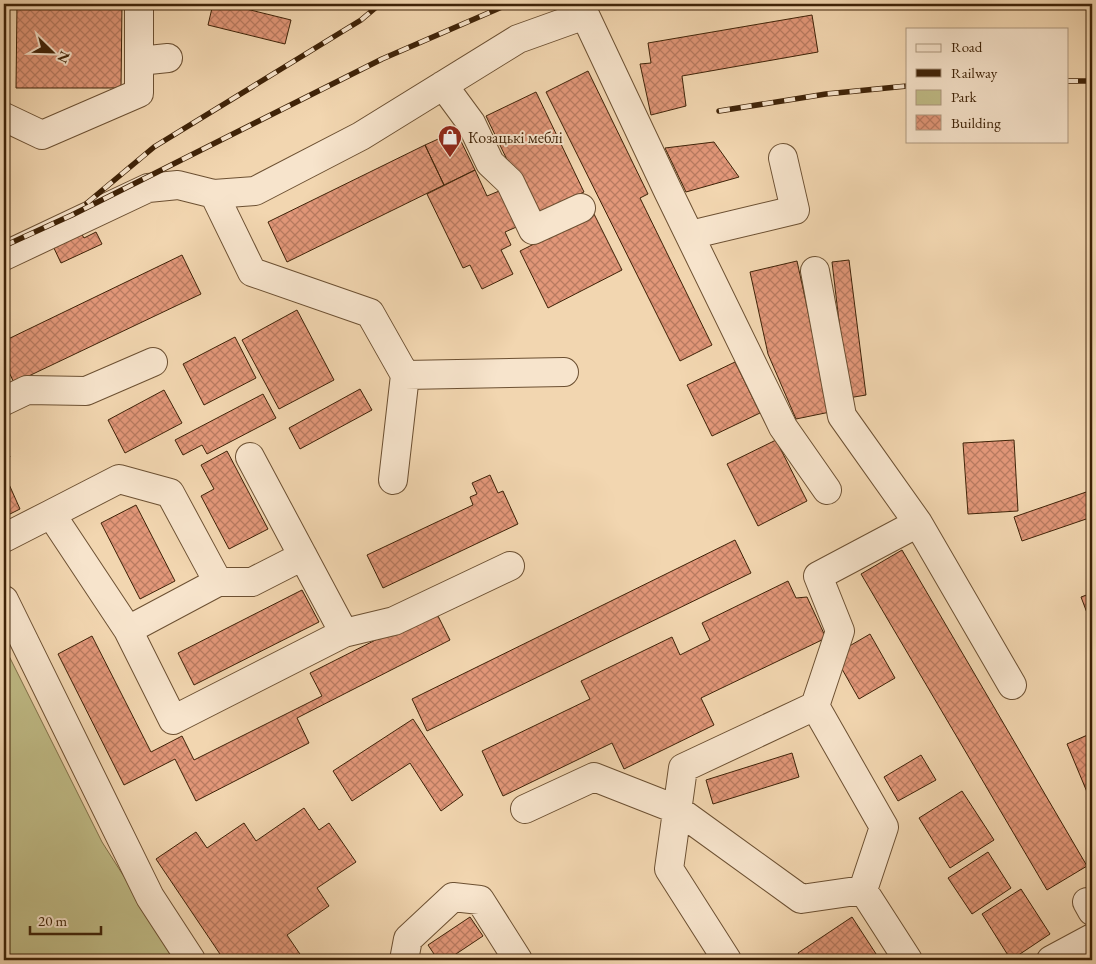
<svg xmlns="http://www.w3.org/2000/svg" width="1096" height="964" viewBox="0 0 1096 964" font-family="'EB Garamond',serif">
<defs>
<pattern id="building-cross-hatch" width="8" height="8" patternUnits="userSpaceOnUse" patternTransform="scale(1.25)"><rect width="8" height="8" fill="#e29779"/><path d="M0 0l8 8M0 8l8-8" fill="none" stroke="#b97b61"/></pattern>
</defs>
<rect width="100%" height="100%" fill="#f2d6b0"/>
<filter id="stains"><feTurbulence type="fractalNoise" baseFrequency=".004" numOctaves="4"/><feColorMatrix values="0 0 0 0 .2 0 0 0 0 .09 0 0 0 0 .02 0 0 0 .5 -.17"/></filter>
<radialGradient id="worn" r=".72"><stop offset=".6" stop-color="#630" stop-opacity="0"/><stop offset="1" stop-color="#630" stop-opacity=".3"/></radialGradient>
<path fill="#c0bc87" stroke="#807048" d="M4,646L102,842L177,960H4Z"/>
<path fill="url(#building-cross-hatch)" stroke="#3f2308" d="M17,4H122L121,88H16Z
M213,4H226L291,20L285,44L208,25Z
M812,15L818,52L682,76L686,106L651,115L640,64L651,63L648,43Z
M588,71L648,194L640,198L712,345L680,361L546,92Z
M536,92L584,192L534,216L486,116Z
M456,131L475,170L444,185L425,145Z
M714,142L739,177L686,192L665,148Z
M425,145L444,185L287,262L268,222Z
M475,170L487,196L504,189L521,225L505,232L511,245L501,250L513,274L482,289L470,265L463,268L427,194Z
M594,214L622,270L548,308L520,251Z
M80,231L84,238L96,232L102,244L61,263L52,244Z
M182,255L201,294L14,383L4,361V341Z
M849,260L866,395L848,398L832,262Z
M797,261L830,412L796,419L768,354L750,272Z
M297,310L334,380L279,409L242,340Z
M235,337L256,378L204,405L183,364Z
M735,362L760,413L712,436L687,385Z
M360,389L372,410L300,449L289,428Z
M164,390L182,423L125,453L108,420Z
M263,394L276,418L207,454L202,445L183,455L175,440Z
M776,440L807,501L758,526L727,464Z
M1014,440L1018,511L968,514L963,443Z
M4,443L10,457L4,460Z
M227,451L268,529L229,549L201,496L214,489L201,465Z
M4,473L20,509L4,517Z
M490,475L498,493L503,491L518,524L383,588L367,555L473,505L470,497L477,494L472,483Z
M1092,490V517L1022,541L1014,517Z
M136,505L175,581L140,599L101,523Z
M735,540L751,573L427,731L412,699Z
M902,550L1087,866L1047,890L861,574Z
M788,581L796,598L807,597L826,638L701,698L714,725L624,769L612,743L503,796L482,751L590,699L581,681L672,637L680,655L710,640L702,623Z
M302,590L319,622L194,685L178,653Z
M1092,593V626L1081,597Z
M435,610L450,640L297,718L309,743L196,801L175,759L124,785L58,654L92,636L151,752L182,736L194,760L322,696L310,673Z
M870,634L895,678L859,699L834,655Z
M413,719L463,795L441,811L410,763L352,801L333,771Z
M1092,733V804L1067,744Z
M792,753L799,777L713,804L706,780Z
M921,755L936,780L898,801L884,777Z
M962,791L994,840L950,868L919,818Z
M304,808L319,830L329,823L356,862L317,888L329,906L287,935L304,960H224L156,859L196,832L207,848L244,823L256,841Z
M988,852L1011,888L972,914L948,878Z
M1021,889L1050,934L1011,960L982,914Z
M470,917L483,936L447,960H438L428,945Z
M852,917L880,960H802L798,953Z"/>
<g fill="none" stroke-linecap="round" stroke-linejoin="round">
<g stroke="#6c5032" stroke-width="30">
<path id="minor" d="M139,61L168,58
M443,85L471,123L490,163L510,182L533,230L581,208
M4,117L42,135L139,93V4
M214,194L255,191L361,136L518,39L585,15L668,191L783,427L827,490
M690,235L795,210L783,158
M4,256L148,188L178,185L214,194L252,272L370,313L405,375L564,372
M815,271L842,416L918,523L1012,685
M4,401L27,390L86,391L153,362
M250,457L344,633
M393,480L405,375
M51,514L119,479L170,493L218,582
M4,538L51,514L128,630L173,720L344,633L394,621L510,566
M4,600L150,897L191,960
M128,630L218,582H252L303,556
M815,706L884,827L863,890L908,960
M525,809L594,777L678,810L801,899L863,890
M1087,902L1092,911
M404,960L408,939L453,897L480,900L518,960
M727,960L669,869L683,768L815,706L840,631L818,576L918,523
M1051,960L1092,938"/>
</g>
<use href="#minor" stroke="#f7e4cc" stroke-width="28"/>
<g stroke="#3f2308" stroke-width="5.5">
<path id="rail" d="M1067,81H1092
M719,111L826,94L907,86
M87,203L154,147L361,20L380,4
M4,246L72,215L382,59L509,4"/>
</g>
<use href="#rail" stroke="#f7e4cc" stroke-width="4" stroke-dasharray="11" stroke-linecap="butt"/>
</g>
<defs>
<g id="shop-pin" transform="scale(1.25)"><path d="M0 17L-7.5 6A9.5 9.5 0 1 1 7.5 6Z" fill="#8f2418" stroke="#f7e4cc"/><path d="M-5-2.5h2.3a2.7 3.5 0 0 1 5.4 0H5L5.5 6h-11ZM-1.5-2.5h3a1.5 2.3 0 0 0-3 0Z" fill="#fff"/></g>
</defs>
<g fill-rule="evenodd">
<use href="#shop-pin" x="450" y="137"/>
</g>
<g text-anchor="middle" stroke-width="4" stroke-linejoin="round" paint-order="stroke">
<g font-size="16" fill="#3f2308" stroke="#f7e4cc" text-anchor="start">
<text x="468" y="143">Козацькі меблі</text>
</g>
</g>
<rect width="1096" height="964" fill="none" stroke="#f2d6b0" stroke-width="20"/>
<rect x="5" y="5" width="1086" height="954" fill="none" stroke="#3f2308" stroke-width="2.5"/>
<rect x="10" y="10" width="1076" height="944" fill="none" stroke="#3f2308"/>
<rect x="906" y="28" width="162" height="115" fill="#f7e4cc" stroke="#ad977e"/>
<rect x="916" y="44" width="25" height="8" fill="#f7e4cc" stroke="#ad977e"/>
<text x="951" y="52" font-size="15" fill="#3f2308">Road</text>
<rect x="916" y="69" width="25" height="8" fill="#3f2308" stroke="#ad977e"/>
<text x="951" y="78" font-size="15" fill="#3f2308">Railway</text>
<rect x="916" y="90" width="25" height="15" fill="#c0bc87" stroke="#ad977e"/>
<text x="951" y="102" font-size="15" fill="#3f2308">Park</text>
<rect x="916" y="115" width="25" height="15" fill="url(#building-cross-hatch)" stroke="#ad977e"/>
<text x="951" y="128" font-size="15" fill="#3f2308">Building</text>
<g transform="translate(52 52) rotate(113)" stroke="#f7e4cc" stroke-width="4" paint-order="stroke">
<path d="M0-4L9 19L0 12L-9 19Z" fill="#3f2308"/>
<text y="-8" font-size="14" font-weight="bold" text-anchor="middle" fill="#3f2308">N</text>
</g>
<path d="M30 926v8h71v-8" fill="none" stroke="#3f2308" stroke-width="2.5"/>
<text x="38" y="926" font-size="15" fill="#3f2308" stroke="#f7e4cc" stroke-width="4" paint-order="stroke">20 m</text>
<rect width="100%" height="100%" filter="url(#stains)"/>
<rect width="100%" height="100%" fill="url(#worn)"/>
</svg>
